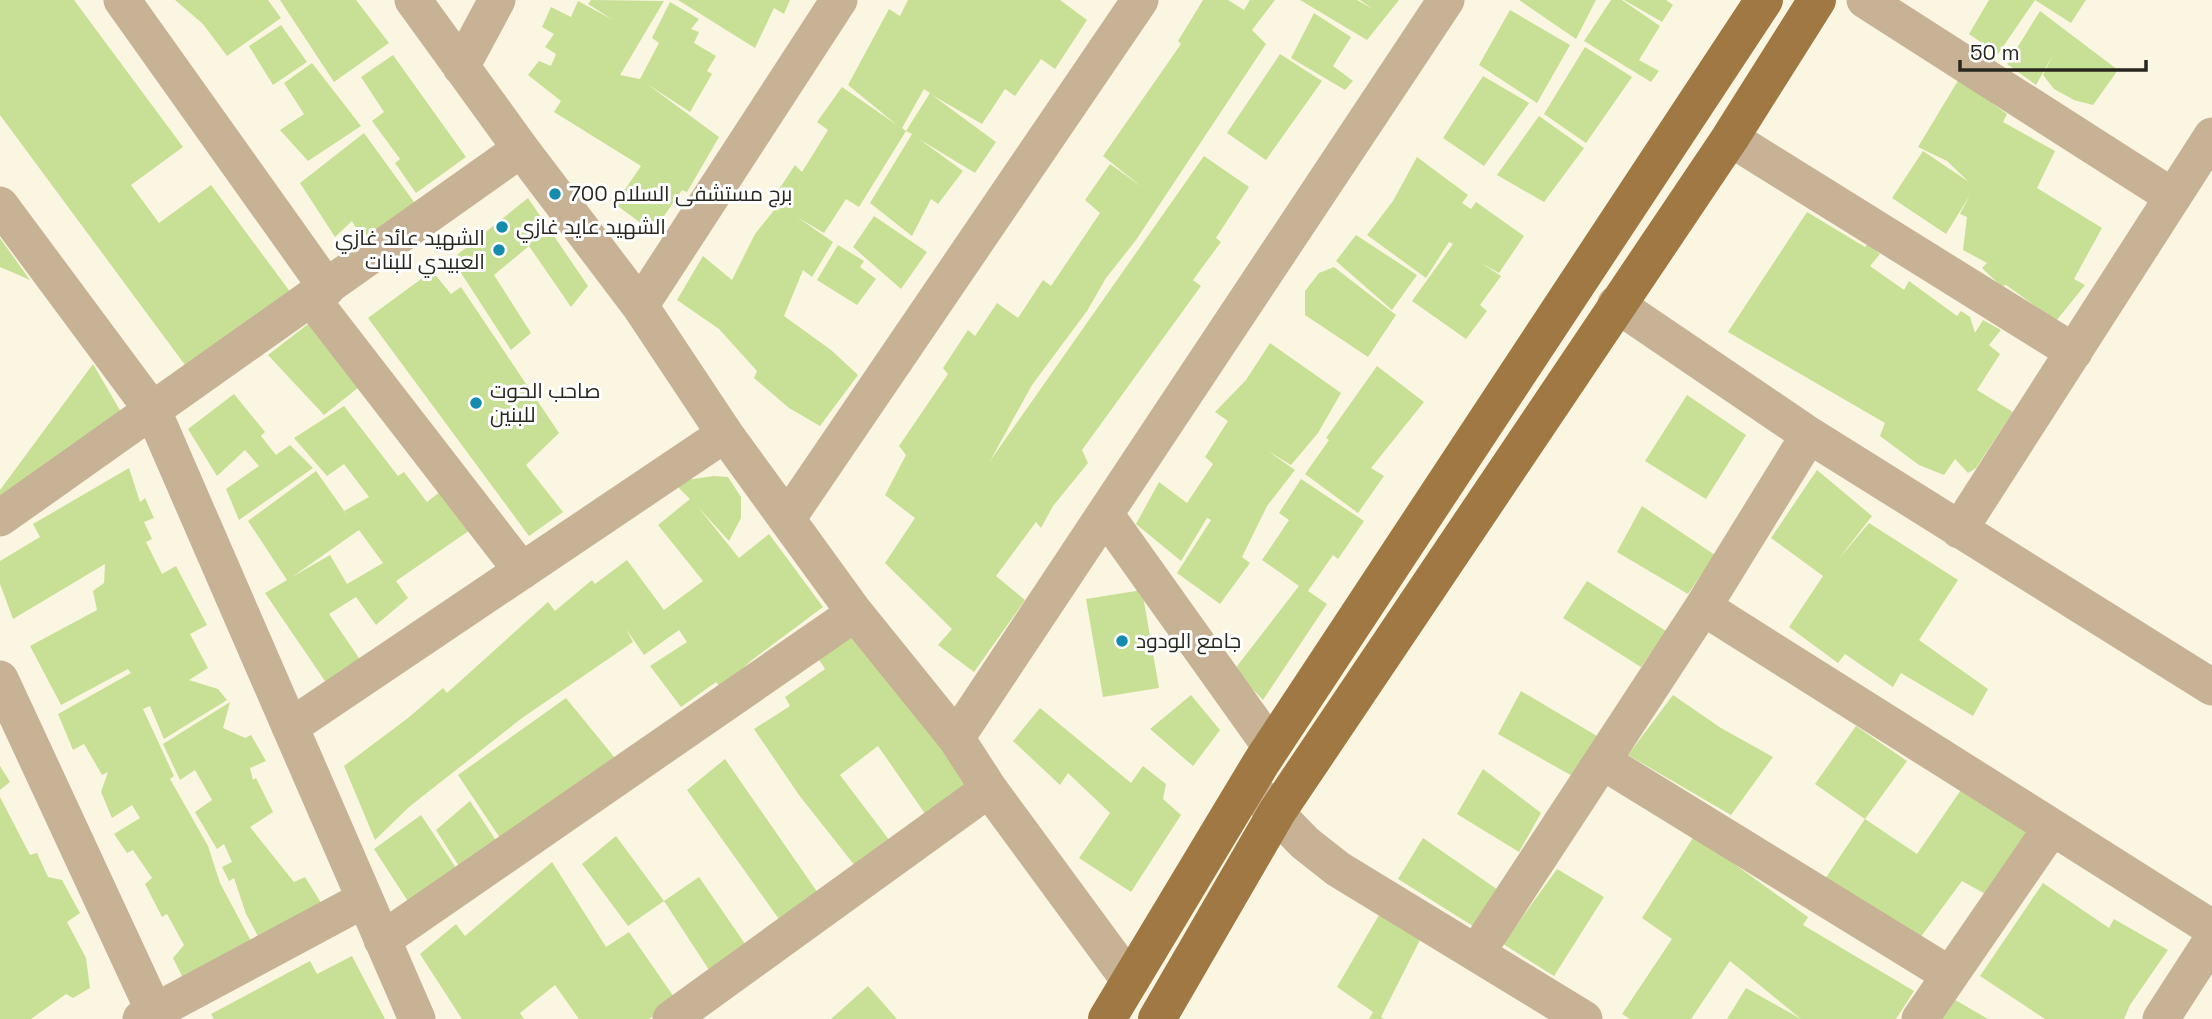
<svg xmlns="http://www.w3.org/2000/svg" width="2212" height="1019" viewBox="0 0 2212 1019" font-family="'Space Grotesk',Cairo,sans-serif">
<rect width="100%" height="100%" fill="#faf6e1"/>
<path fill="#c8e095" fill-rule="evenodd" d="M0,0H74L183,147L131,185L159,223L211,185L291,293L188,369L0,115Z
M175,0H268L281,18L227,56L203,24Z
M280,0H356L389,43L334,82Z
M591,0L664,1L620,75L640,79L659,43L652,38L670,2L699,19L691,29L699,32L694,43L716,56L707,71L712,74L690,112L647,84L719,137L687,192L682,190L653,232L615,204L641,166L554,112L561,101L528,75L539,61L551,66L556,54L545,47L554,34L542,27L551,7L571,17L578,1L613,20L588,4Z
M678,0H790L784,14L774,8L755,48Z
M908,0H1060L1087,20L1055,69L1041,59L1015,96L1005,89L982,124L932,95L996,142L975,173L919,139L963,171L938,204L931,199L912,236L870,203L912,134L906,131L930,93L924,89L902,128L906,131L859,207L846,199L824,233L797,217L833,242L812,277L803,270L784,316L831,350L858,375L820,426L789,408L754,378L757,371L719,329L677,300L703,256L732,280L755,234L779,204L772,200L795,165L802,172L828,130L817,122L842,87L897,125L848,85L889,9L900,16Z
M1203,0H1228L1244,10L1250,0H1275L1252,30L1266,44L1136,240L1106,278L1087,311L1032,385L990,461L1204,156L1249,187L1216,238L1221,242L1193,280L1201,286L1082,450L1088,463L1053,506L1041,528L1036,522L996,576L1025,600L974,672L938,645L952,629L885,563L915,518L885,495L906,455L899,446L948,374L943,368L968,330L975,336L997,303L1018,318L1043,280L1051,286L1100,213L1085,200L1110,164L1142,187L1103,156L1181,44L1178,41Z
M1300,0H1357L1373,9L1360,0H1399L1367,40Z
M1519,0H1596L1576,39Z
M1611,0H1622L1660,26L1639,60L1659,71L1651,82L1584,41Z
M1624,0H1666L1673,5L1662,22Z
M1989,0H2086L2071,23L2035,0L1998,54L1969,34Z
M1510,10L1570,45L1537,103L1479,65Z
M2040,11L2118,70L2093,105L2074,100L2054,89L2043,75L2053,55L2036,85L2007,64Z
M1314,13L1351,37L1333,66L1353,81L1345,90L1291,58Z
M281,25L307,62L273,85L249,46Z
M1585,47L1632,77L1586,143L1544,114Z
M1280,54L1322,81L1266,160L1227,133Z
M393,55L466,157L416,193L395,163L400,159L372,121L384,112L361,77Z
M312,63L361,126L308,161L280,130L304,114L284,83Z
M1483,76L1529,103L1484,166L1443,138Z
M1959,79L2007,114L2003,122L2055,151L2037,188L2102,228L2074,279L2085,285L2056,321L2006,285L2001,286L1982,268L1987,263L1963,250L1967,217L1960,214L1970,195L1946,234L1892,198L1923,151L1969,182L1947,161L1918,147Z
M1539,116L1584,148L1544,202L1497,175Z
M364,133L414,202L366,246L352,221L335,237L300,183Z
M1417,157L1468,195L1462,203L1471,209L1476,202L1524,236L1499,273L1481,263L1501,276L1480,305L1487,311L1466,339L1412,301L1453,244L1449,242L1426,278L1367,235L1393,201Z
M528,198L588,286L571,307L529,246L494,275L531,333L511,350L452,259Z
M1807,212L1865,247L1868,244L1880,254L1870,266L1904,290L1909,281L1957,316L1961,311L1970,317L1975,333L1983,320L2001,330L1989,345L2000,354L1977,390L2013,412L1976,468L1968,473L1955,459L1944,475L1919,465L1880,436L1885,423L1728,332Z
M874,216L927,252L901,289L853,247Z
M1356,235L1417,275L1392,310L1336,261Z
M0,238L30,280L0,267Z
M838,245L864,261L860,267L876,279L857,305L817,280Z
M1334,267L1396,315L1368,357L1305,315V291L1319,273Z
M432,271L451,294L461,287L559,433L526,465L563,512L529,536L368,318Z
M317,317L364,383L324,415L268,355Z
M1270,343L1341,393L1318,433L1291,465L1268,451L1295,470L1267,506L1242,557L1250,563L1220,604L1177,573L1211,520L1207,518L1181,561L1136,524L1159,482L1187,503L1213,464L1205,457L1228,421L1215,412L1246,380Z
M93,364L121,412L0,501V490Z
M1377,366L1424,402L1371,468L1384,476L1358,513L1305,474L1329,440L1326,438Z
M234,394L265,432L261,436L276,455L290,445L313,468L239,520L226,489L259,466L245,450L217,476L188,429Z
M1687,395L1746,435L1706,499L1645,461Z
M344,406L398,476L404,472L427,502L446,487L473,528L396,581L408,598L376,625L356,597L329,614L361,661L327,684L265,593L287,580L248,521L316,471L350,519L344,511L369,497L344,464L327,476L294,438ZM359,530L383,563L347,584L330,555L292,577Z
M129,468L140,502L145,498L154,518L144,522L152,539L146,542L162,574L176,566L207,625L190,634L208,668L189,680L218,689L227,700L164,739L150,706L143,709L174,776L170,779L208,846L220,883L252,943L183,978L173,958L184,945L167,914L162,917L145,884L152,878L133,850L127,853L114,834L140,818L132,805L112,818L101,792L108,772L102,775L84,744L73,750L58,714L131,673L128,669L61,705L30,646L97,610L93,591L104,583L105,564L13,619L0,584V561L40,537L33,524Z
M1817,470L1872,516L1837,561L1869,523L1958,580L1919,640L1988,689L1973,716L1901,673L1893,687L1845,654L1838,663L1789,627L1823,576L1771,538Z
M714,476L728,477L741,497V518L729,541L698,507L739,558L769,534L823,607L752,660L721,688L716,682L681,707L650,666L687,642L679,630L644,655L626,629L633,642L522,718L409,807L375,840L344,766L408,718L443,688L447,693L548,602L555,611L592,580L595,584L627,560L664,610L703,581L658,525L690,499L678,487L686,480Z
M1301,479L1364,521L1338,559L1333,555L1308,591L1327,604L1263,700L1234,670L1299,586L1262,560L1289,520L1279,513Z
M1642,506L1715,555L1688,594L1617,552Z
M1587,581L1666,631L1641,667L1563,618Z
M1142,590L1159,688L1103,697L1086,599Z
M858,630L967,785L928,818L878,746L840,775L893,845L859,871L799,795L754,729L790,706L785,697L825,669L816,655Z
M1521,691L1597,736L1574,777L1498,734Z
M1191,695L1220,730L1193,766L1150,729Z
M1673,695L1721,728L1773,757L1731,815L1628,755Z
M566,698L619,763L500,838L458,775Z
M230,702L223,728L245,738L251,735L266,761L250,768L253,780L256,778L273,812L250,827L294,882L305,877L323,906L260,940L246,914L234,878L229,881L222,867L232,862L224,844L217,849L195,812L212,800L195,770L180,780L163,744Z
M1040,708L1131,783L1143,766L1166,784L1163,799L1181,815L1131,892L1079,858L1110,813L1068,773L1060,785L1013,741Z
M1856,726L1907,761L1865,819L1815,784Z
M725,759L820,896L784,926L687,790Z
M0,766L10,782L0,790Z
M1483,769L1541,813L1519,852L1457,814Z
M1963,787L2035,834L1989,896L1962,881L1917,942L1825,879L1865,819L1917,854Z
M0,797L30,855L37,853L48,877L62,880L80,913L67,922L86,958L90,988L73,998L66,994L31,1019H0Z
M470,801L497,842L462,871L436,830Z
M421,815L462,877L413,909L374,849Z
M1696,833L1730,861L1808,917L1803,925L1914,991L1896,1019H1727L1746,988L1801,1019L1730,961L1691,1019H1630L1622,1014L1672,939L1642,918Z
M616,836L664,901L628,926L582,864Z
M1423,838L1501,892L1476,928L1398,879Z
M552,862L606,947L629,932L676,1000L649,1019H579L555,985L520,1013L524,1019H462L420,954L456,924L465,936Z
M1557,869L1604,897L1554,976L1503,944Z
M699,877L750,951L713,976L664,901Z
M2043,883L2109,928L2114,919L2168,950L2130,1005L2124,1019H2045L1980,976Z
M1379,915L1420,940L1381,1017L1384,1019H1369L1373,1012L1337,987Z
M352,956L385,1019H214L211,1014L310,961L317,974Z
M868,986L897,1019H831Z
M1945,994L1988,1019H1928Z"/>
<g fill="none" stroke-linecap="round" stroke-linejoin="round">
<path stroke="#c8b296" stroke-width="37" d="M122,0L327,288
M413,0L521,149L640,306L725,434L855,613L956,738L989,789L1130,981
M1865,0L2173,197
M461,67L497,0
M1730,138L2074,352
M0,205L153,411L417,1019
M311,298L522,571
M1616,304L1809,435L2212,687
M640,306L839,0
M1105,514L1271,747
M0,518L521,149
M787,519L1140,0
M1959,530L2212,136
M1703,607L2212,928
M0,679L154,1011
M290,727L725,434
M956,738L1446,0
M1602,761L1950,975
M1255,792L1305,843L1338,869L1584,1019
M382,940L855,613
M1477,952L1703,607L1809,435
M141,1019L365,899
M671,1019L989,789
M1920,1019L2052,827
M2161,1019L2212,940"/>
<path stroke="#a07843" stroke-width="38" d="M1107,1019L1261,763L1764,0
M1157,1019L1277,812L1730,138L1817,0"/>
</g>
<g fill="#158bae" stroke="#fff" stroke-width="2.5">
<circle cx="555" cy="194" r="7"/>
<circle cx="502" cy="227" r="7"/>
<circle cx="499" cy="250" r="7"/>
<circle cx="476" cy="403" r="7"/>
<circle cx="1122" cy="641" r="7"/>
</g>
<g text-anchor="middle" stroke-width="6" stroke-linejoin="round" paint-order="stroke">
<g font-size="21" fill="#28271f" stroke="#fff" text-anchor="start">
<text x="569" y="201">برج مستشفى السلام 700</text>
<text x="516" y="234">الشهيد عايد غازي</text>
<text x="485" y="245" text-anchor="end">الشهيد عائد غازي<tspan x="485" dy="24">العبيدي للبنات</tspan></text>
<text x="490" y="398">صاحب الحوت<tspan x="490" dy="24">للبنين</tspan></text>
<text x="1136" y="648">جامع الودود</text>
</g>
</g>
<path d="M1960 60v10h186v-10" fill="none" stroke="#28271f" stroke-width="3.5"/>
<text x="1970" y="60" font-size="21" fill="#28271f" stroke="#ffffff" stroke-width="5" paint-order="stroke">50 m</text>
</svg>
